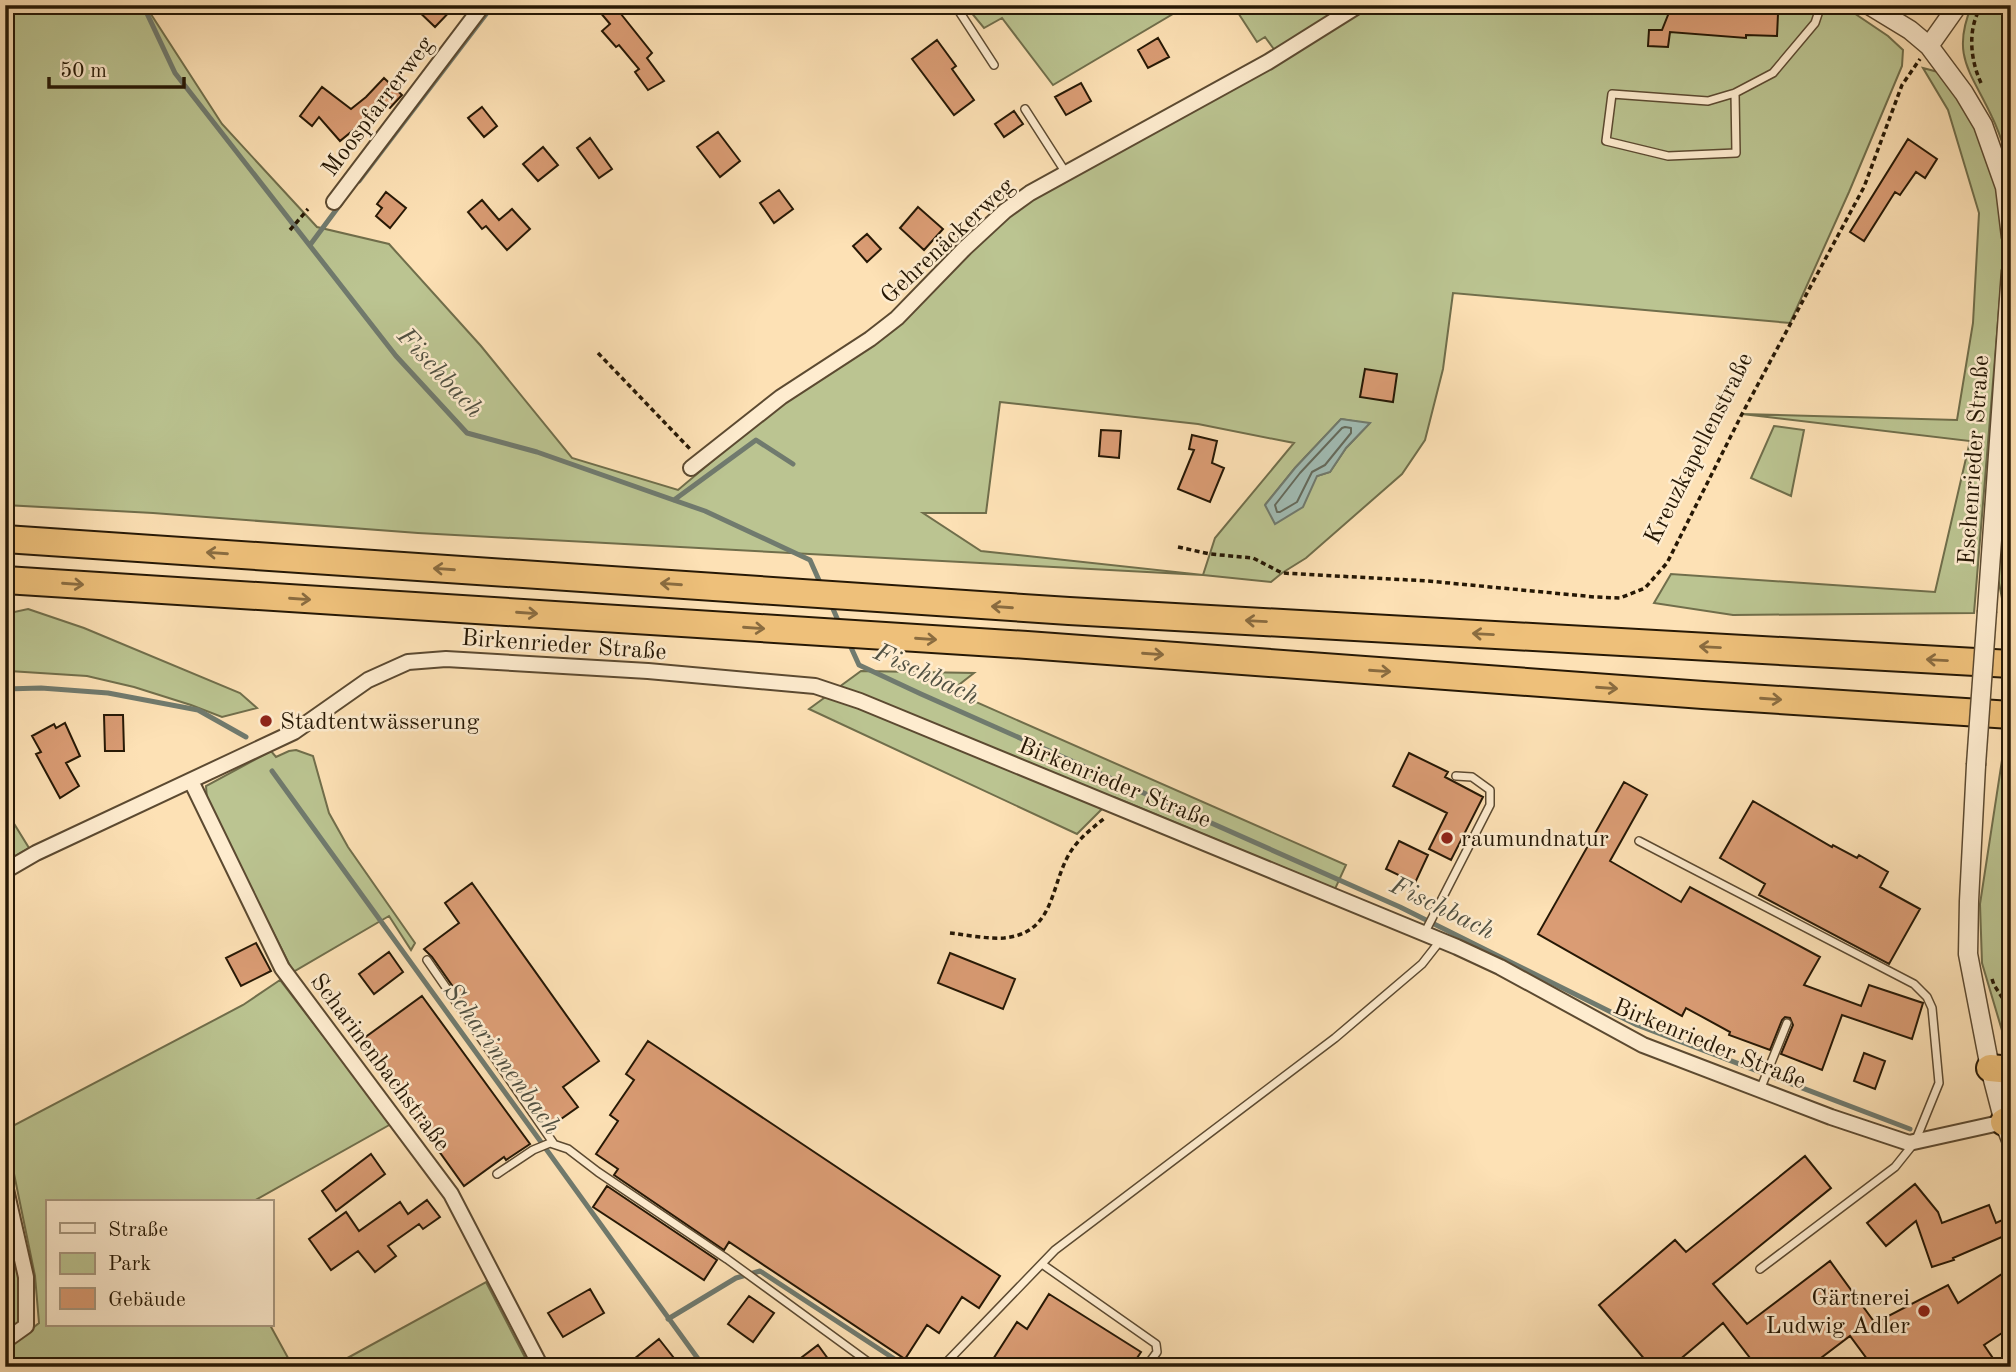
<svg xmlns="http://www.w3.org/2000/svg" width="2016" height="1372" viewBox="0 0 2016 1372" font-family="'Old Standard TT',serif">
<rect width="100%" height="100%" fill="#fde1b5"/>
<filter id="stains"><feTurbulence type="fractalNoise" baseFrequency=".00286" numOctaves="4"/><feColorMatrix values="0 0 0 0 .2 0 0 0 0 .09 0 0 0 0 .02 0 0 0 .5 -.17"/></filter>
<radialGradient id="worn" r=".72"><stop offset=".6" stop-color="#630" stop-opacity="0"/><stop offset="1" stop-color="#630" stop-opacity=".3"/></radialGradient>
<path fill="#bbc491" stroke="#706e4b" stroke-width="2" fill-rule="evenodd" d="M5,5H145L222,124L317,227L389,244L481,346L572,458L678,490L785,400L871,342L1008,215L1033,198L1279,59L1368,5H1842L1888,36L1903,50L1902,66L1849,192L1790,323L1453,293L1443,369L1425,440L1402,474L1306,558L1282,573L1271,582L1203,575L418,533L153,513L5,505ZM1000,402L1198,424L1294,443L1215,538L1203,575L981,551L923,513H986ZM1341,419L1369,424L1346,448L1330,472L1317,476L1265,505L1295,468Z
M965,5H1188L1053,85L1002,18L984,28Z
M1233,5H1350L1276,52L1265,37L1257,42Z
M1972,5H2011V168C2005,151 2000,133 1992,117C1972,73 1950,56 1972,5Z
M1923,68L1938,72L1960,101L1983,141L1999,194L2004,248L1974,613L1733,615L1654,603L1671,574L1935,592L1970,441L1742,414L1957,420L1973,323L1979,213L1948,110Z
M2011,381V644L1997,573Z
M1774,426L1804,430L1791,496L1751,478Z
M28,609L84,628L240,693L257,708L222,717L191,705L134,687L87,676L9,671L5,668V614Z
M861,671L974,673L951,691L1346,865L1335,889L1114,797L1077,834L809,709Z
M2006,734L2011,735V1046L2006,1044L1982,963L1980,904Z
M296,750L313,756L329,813L348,847L415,943L411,950L389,916L293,972L207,799L206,786L271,751L276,757L289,751Z
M5,809L29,848L5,862Z
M280,980L391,1124L252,1202H47V1325H270L293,1367H5V1350L39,1323L35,1276L5,1130L243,1005Z
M5,1200L22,1279L23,1324L5,1334Z
M486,1282L530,1367H331Z"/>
<path fill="#a1bcb4" stroke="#707a6e" stroke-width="2" d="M1341,419L1370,423L1346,448L1330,472L1317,476L1303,507L1275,524L1265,505L1295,468Z"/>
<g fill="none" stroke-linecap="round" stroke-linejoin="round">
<path stroke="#646a5c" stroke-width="2" d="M1345,427L1351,428V433L1325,465L1312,472L1297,502L1280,512H1277L1275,505L1300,473L1342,428Z"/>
<path stroke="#707a6e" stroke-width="5" d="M143,5L175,73L396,356L467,433L537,452L705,511L810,560L822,587
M359,181L493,5
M310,245L342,202
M674,500L756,440L793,464
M830,602L840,625
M849,643L859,665L921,694L1400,907L1637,1025L1910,1129
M5,689L41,688L108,693L198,710L246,737
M272,771L704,1367
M668,1319L736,1278L760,1271L896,1360"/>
</g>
<path fill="#da9c74" stroke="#261805" stroke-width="2" d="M412,5H456L435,27Z
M594,5H632L621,14L652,53L647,58L664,81L648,90L635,72L639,69L619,45L616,47L602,31L610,24Z
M1672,5L1778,14L1777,36L1746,35V38L1670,32L1668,47L1648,46L1649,30H1662Z
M1158,38L1169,57L1148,68L1138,50Z
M937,40L956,66L952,69L974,100L954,115L912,59Z
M384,78L402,95L390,108L385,104L340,141L319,117L312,126L300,116L322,87L351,109L366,97Z
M1081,83L1091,101L1066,115L1055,97Z
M482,107L497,126L484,137L468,118Z
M1014,111L1023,124L1004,137L995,124Z
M718,132L740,161L720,177L697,147Z
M590,138L612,169L599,178L577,148Z
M1908,139L1937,159L1925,178L1916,172L1900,195L1895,192L1864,241L1850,232Z
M543,147L558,165L538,181L523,164Z
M779,190L793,209L774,223L760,203Z
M386,192L406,208L390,228L376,216L382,208L377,204Z
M482,200L499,220L512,209L530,229L507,250L486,226L482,229L468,212Z
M918,207L943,229L924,250L900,228Z
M867,234L881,249L867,262L853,246Z
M1365,369L1397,374L1393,402L1360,397Z
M1101,430L1121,431L1119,458L1099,456Z
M1192,435L1217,441L1212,463L1224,468L1210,502L1178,489L1194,450L1189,449Z
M104,715H123L124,751H105Z
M65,723L80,756L66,763L79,786L60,798L36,754L41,752L32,736L54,724L56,728Z
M1409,753L1448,772L1445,777L1483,797L1451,860L1429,849L1447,813L1393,786Z
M1624,782L1647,795L1610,861L1681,902L1690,887L1820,957L1804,985L1861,1006L1869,985L1923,1003L1912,1039L1842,1015L1822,1070L1781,1054L1793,1025L1790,1018L1785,1017L1782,1020L1770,1050L1729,1035L1730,1032L1686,1008L1682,1016L1538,934Z
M1753,801L1832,847L1833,845L1857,858L1859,855L1888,872L1880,887L1920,909L1889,964L1759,895L1765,884L1720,858Z
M1399,841L1428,855L1415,883L1386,869Z
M472,883L599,1061L563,1087L578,1107L551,1126L432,957L424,949L459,923L445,903Z
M256,943L271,971L241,986L226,958Z
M389,952L403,972L374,994L359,974Z
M950,953L1015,979L1003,1009L938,983Z
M422,996L530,1144L506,1160L504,1157L464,1186L360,1041Z
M648,1041L1000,1276L979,1308L962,1297L939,1333L927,1325L905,1359L729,1242L724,1250L614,1175L618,1169L596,1154L618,1121L610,1115L634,1080L626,1074Z
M1864,1053L1885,1061L1875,1089L1854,1081Z
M371,1154L385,1174L336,1211L322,1191Z
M1805,1156L1831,1188L1713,1284L1747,1324L1830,1261L1875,1323L1948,1285L1958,1303L2002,1274L2011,1288V1327L1984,1345L1999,1367H1873L1850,1336L1809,1367H1757L1723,1323L1671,1367H1651L1599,1305L1675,1240L1686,1252Z
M1915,1184L1938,1212L1942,1223L1989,1205L1996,1223L2011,1216V1233L1953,1258L1954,1260L1932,1267L1916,1221L1886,1246L1867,1223Z
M607,1186L717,1260L704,1280L593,1207Z
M427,1200L440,1217L423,1229L419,1224L388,1246L396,1256L375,1272L358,1251L331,1270L309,1239L346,1212L359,1231L400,1202L408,1214Z
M590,1289L604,1313L563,1337L548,1313Z
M1049,1294L1141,1352L1131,1367H988L1017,1322L1027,1329Z
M749,1296L774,1313L753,1342L728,1324Z
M659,1339L681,1367H624Z
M818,1345L834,1367H789Z"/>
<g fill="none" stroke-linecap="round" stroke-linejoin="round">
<g stroke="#5c4a31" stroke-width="10">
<path id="service" d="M955,5L994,65
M1735,93L1736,153L1668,156L1606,141L1612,94L1708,101L1735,93L1773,73L1815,23L1821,5
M1025,109L1066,173
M1639,841L1914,984L1927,997L1932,1008L1939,1083L1915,1142L1895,1167L1760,1269
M1424,934L1490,805V790L1472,777L1456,776
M427,960L554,1144
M1760,1090L1787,1023
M497,1174L533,1150L550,1143L568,1149L598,1172L727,1259L875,1367
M1042,1264L1156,1344L1157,1352L1146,1367
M942,1367L1055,1250L1335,1038L1422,964L1440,941"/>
</g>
<g stroke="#5c4a31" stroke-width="18">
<path id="minor" d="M334,202L483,5
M691,468L781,397L870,339L897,318L965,248L1005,211L1030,193L1268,62L1359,5
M191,781L282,968L451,1194L541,1367
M5,871L36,853L294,732L368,680L408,662L446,659L648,671L815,686L860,701L1457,947L1500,967L1643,1045L1831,1117L1909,1143L2004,1122
M5,1185L26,1277V1326L5,1341"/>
</g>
<g stroke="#5c4a31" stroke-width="21">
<path id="tertiary" d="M1869,5L1910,30L1929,46L1964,93L1983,125L2005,187L2011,237
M1929,46L1958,5
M1987,611L2011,271
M1976,765L1969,901L1968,954L1990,1068L2004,1122L2011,1140"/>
</g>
<g stroke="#261805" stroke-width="30">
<path id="motorway" d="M5,539L1069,611L2011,664
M5,580L1027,645L1703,695L2011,715
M1990,1068L2011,1070
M2004,1122L2011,1118"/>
</g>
<path stroke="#261805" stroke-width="3.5" stroke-dasharray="5 3.5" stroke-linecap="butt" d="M1981,83C1970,59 1967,28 1982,5
M290,230L308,209
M598,353L690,449
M1178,547L1210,554L1253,558L1282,573L1428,581L1595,597L1620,598L1645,588L1667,563L1742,414L1864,187L1902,85L1920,59
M950,933C967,935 987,939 1004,938C1052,933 1050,893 1066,860C1075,841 1090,830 1106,817
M1992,979L1994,985L2011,1011"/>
<use href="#service" stroke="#feeccf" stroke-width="7"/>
<use href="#minor" stroke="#feeccf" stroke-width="14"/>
<use href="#tertiary" stroke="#feeccf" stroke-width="18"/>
<use href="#motorway" stroke="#eec07a" stroke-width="26"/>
<g stroke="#5c4a31" stroke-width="21" stroke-linecap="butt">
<path id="tertiary-bridge" d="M1976,765L1987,611"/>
</g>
<use href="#tertiary-bridge" stroke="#feeccf" stroke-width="18"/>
</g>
<defs><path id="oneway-shaft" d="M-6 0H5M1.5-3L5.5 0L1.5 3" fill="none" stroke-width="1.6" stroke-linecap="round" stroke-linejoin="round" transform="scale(1.75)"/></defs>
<g stroke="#8a6c40">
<use href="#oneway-shaft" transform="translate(217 553) rotate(-176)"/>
<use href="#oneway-shaft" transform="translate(444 569) rotate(-176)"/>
<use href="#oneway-shaft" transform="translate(73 584) rotate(4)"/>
<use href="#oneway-shaft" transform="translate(671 584) rotate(-176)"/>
<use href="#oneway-shaft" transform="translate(300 599) rotate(4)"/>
<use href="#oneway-shaft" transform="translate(1002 607) rotate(-176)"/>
<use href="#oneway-shaft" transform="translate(527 613) rotate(4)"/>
<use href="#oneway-shaft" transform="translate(1256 621) rotate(-177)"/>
<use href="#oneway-shaft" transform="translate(754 628) rotate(4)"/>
<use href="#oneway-shaft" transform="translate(1483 634) rotate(-177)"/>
<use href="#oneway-shaft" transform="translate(926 639) rotate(4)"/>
<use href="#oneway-shaft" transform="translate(1710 647) rotate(-177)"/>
<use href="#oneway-shaft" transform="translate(1153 654) rotate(4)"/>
<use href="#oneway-shaft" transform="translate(1937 660) rotate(-177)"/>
<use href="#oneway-shaft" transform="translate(1380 671) rotate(4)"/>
<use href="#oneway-shaft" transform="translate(1607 688) rotate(4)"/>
<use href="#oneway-shaft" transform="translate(1771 699) rotate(4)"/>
</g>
<g fill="#8f2418" stroke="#feeccf" stroke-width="2.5">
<circle cx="266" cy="721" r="7"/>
<circle cx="1447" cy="838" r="7"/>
<circle cx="1924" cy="1311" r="7"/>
</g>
<g text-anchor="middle" stroke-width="5" stroke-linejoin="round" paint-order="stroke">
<g font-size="24" fill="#261805" stroke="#feeccf">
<text transform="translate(377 106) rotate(-53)" y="8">Moospfarrerweg</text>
<text transform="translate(947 240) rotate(-43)" y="8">Gehrenäckerweg</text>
<text transform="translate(1698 448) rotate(-63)" y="8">Kreuzkapellenstraße</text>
<text transform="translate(1973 460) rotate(-86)" y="8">Eschenrieder Straße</text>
<text transform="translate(564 644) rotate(4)" y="8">Birkenrieder Straße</text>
<text transform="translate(1115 782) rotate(22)" y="8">Birkenrieder Straße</text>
<text transform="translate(1710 1043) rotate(22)" y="8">Birkenrieder Straße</text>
<text transform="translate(381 1062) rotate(53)" y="8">Scharinenbachstraße</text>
</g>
<g font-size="24" fill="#261805" stroke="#feeccf" text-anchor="start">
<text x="280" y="729">Stadtentwässerung</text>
<text x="1461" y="846">raumundnatur</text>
<text x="1910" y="1305" text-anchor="end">Gärtnerei<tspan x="1910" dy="28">Ludwig Adler</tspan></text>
</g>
<g font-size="26" font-style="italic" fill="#515142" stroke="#feeccf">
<text transform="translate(441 372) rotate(47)" y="9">Fischbach</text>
<text transform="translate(927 673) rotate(25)" y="9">Fischbach</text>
<text transform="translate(1443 907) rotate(26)" y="9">Fischbach</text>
<text transform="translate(503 1058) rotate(54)" y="9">Scharinnenbach</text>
</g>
</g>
<rect width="2016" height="1372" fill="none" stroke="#fde1b5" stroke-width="28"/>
<rect x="7" y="7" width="2002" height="1358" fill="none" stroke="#261805" stroke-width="3.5"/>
<rect x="14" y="14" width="1988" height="1344" fill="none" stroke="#261805" stroke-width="2"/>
<rect x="46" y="1200" width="228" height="126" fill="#feeccf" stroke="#a8977e" stroke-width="2"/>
<rect x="60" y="1223" width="35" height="10" fill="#feeccf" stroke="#a8977e" stroke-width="2"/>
<text x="108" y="1236" font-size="21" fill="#261805">Straße</text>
<rect x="60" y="1253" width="35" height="21" fill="#bbc491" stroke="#a8977e" stroke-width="2"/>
<text x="108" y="1270" font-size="21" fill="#261805">Park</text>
<rect x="60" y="1288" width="35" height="21" fill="#da9c74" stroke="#a8977e" stroke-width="2"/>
<text x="108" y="1306" font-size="21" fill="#261805">Gebäude</text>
<path d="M49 77v10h135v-10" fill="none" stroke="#261805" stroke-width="3.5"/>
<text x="60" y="77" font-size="21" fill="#261805" stroke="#feeccf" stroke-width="5" paint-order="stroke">50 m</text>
<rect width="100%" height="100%" filter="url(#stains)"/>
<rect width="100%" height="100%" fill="url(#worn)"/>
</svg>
